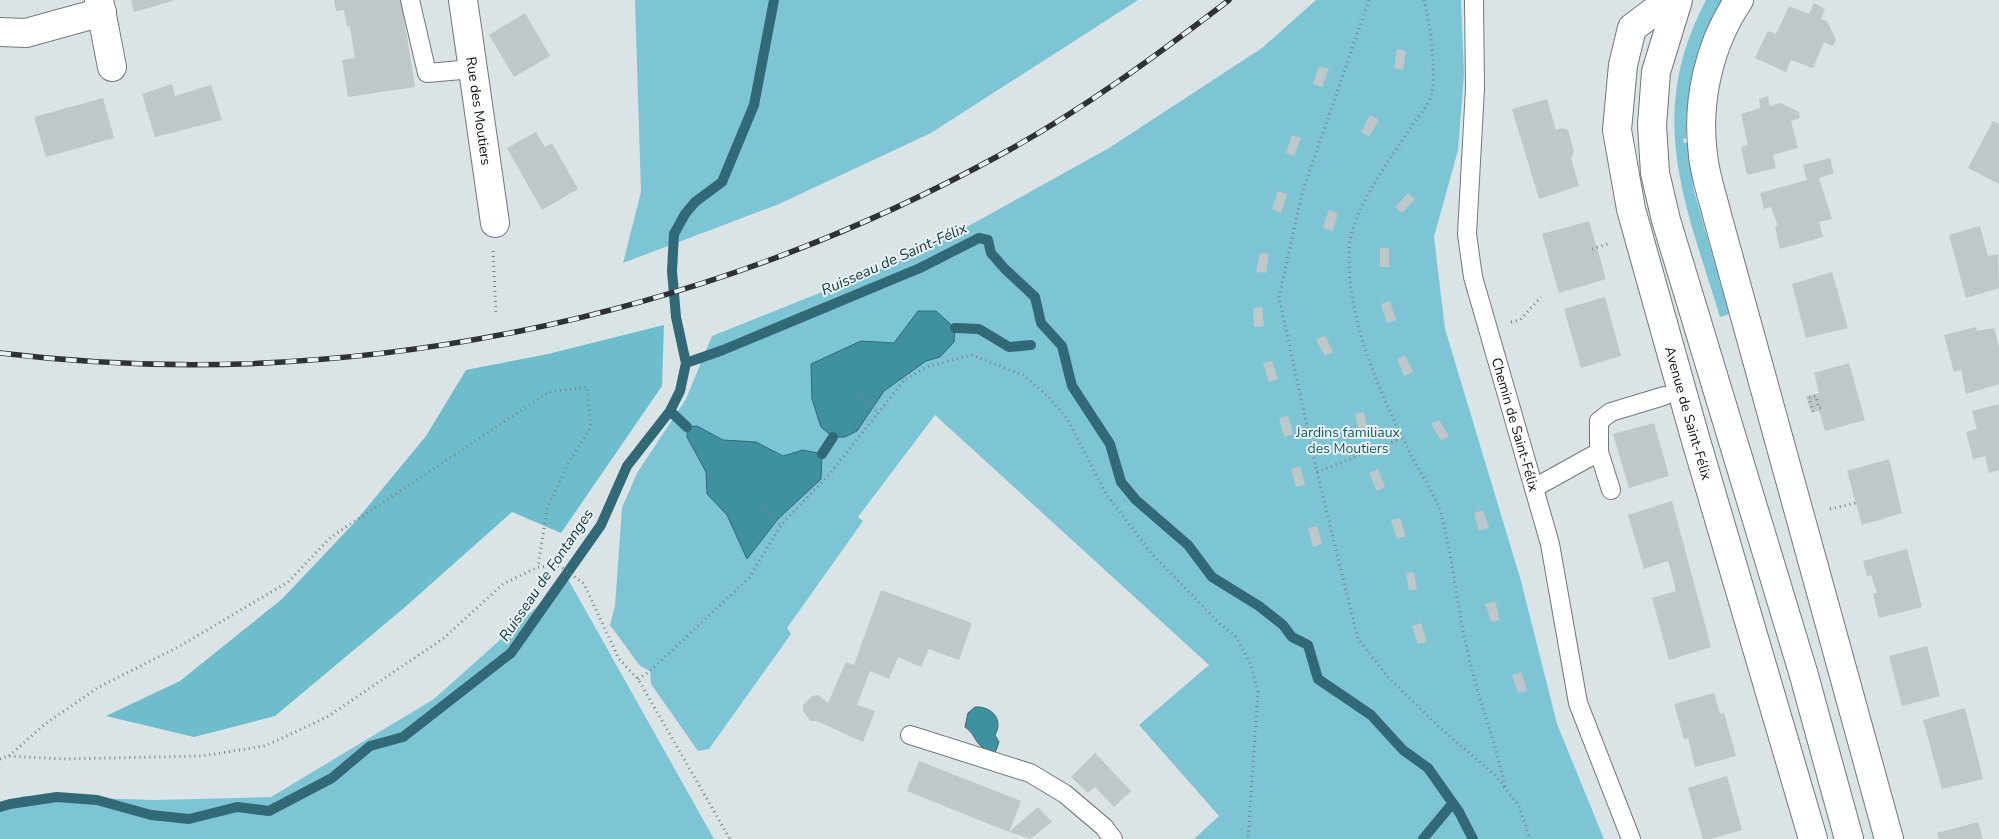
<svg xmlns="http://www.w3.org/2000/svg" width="1999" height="839" viewBox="0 0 1999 839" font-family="'Nunito Sans',sans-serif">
<rect width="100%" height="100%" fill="#dae3e5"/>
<path fill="#7dc5d4" d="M635,0H1138L931,133L779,204L623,263L641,192Z
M1316,0H1461L1464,74L1458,150L1434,237L1445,329L1521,581L1557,724L1604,839H1194L1219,816L1139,725L1209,665L935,415L858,517L863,521L787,628L791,634L709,749L698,751L651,684L650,671L640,666L610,625L615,606L622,508L637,473L686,399L712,336L922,252L1109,148L1262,48Z
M1706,0H1723C1695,42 1686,88 1686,138L1683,139L1684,143H1687L1694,191L1729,314L1720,317C1685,202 1645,116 1706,0Z
M568,579L714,839H0V809L23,796L156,800L271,797L434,699Z"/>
<path fill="#6dbdcd" d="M664,325L662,386L561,533L512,512L404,608L275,716L194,737L106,716L180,681L282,599L355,522L426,436L466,370L548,354Z"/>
<path fill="#3f90a0" stroke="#316a76" d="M918,311H936L955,328L954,342L940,357L926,361L884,391L857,431L845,437H833L821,427L812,399L811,364L861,341L894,343Z
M697,426L723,440L756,442L783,456L803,450L822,454L821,479L778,519L747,559L727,515L707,494L706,472L687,437V427Z
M975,707C991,706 1004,719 995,735L999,742L995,753C972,746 979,737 965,727L968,713Z"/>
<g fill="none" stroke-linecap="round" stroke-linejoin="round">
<path stroke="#316a76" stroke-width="10" d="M955,328L979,329L1009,347L1031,345
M686,363L723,350L920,268L979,238L988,240L991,253L1005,269L1035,297L1041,323L1062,346L1072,386L1110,444L1121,482L1136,500L1188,545L1212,577L1259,606L1283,625L1292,637L1308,645L1318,679L1371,715L1403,750L1428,768L1459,812L1473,839
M670,411L687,427
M822,454L833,437
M0,807L10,804L57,797L97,800L151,815L189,819L237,807L269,811L332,778L370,746L403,737L511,653L601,525L627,466L670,411L680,391L686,363L676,317L672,271L674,234L685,214L695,202L722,182L754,105L774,0
M1423,839L1452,804"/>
</g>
<path fill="#bec7c9" d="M131,0H173V1L134,12Z
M334,0H401L415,87L348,97L342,60L355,58L350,26H347L344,10L336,11Z
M1814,3L1825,9L1821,19L1827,21L1836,40L1833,46L1824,42L1813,68L1791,60L1786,72L1755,58L1768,31L1776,34L1789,6L1809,14Z
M525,13L550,56L514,77L489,35Z
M1397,49L1406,51L1403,70L1394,68Z
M1319,66L1329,69L1322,87L1313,84Z
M172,84L175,96L211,85L222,120L155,137L142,94Z
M1768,96L1770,106L1780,103L1799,112L1800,118L1791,121L1798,148L1773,155L1776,168L1747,175L1741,147L1748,145L1741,114L1760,108L1759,99Z
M103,98L114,138L46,157L34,117Z
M1547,99L1556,130L1562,128L1568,130L1574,152L1571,158L1579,186L1539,199L1512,109Z
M1370,115L1379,120L1369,137L1361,132Z
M1993,121L1999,124V184L1968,168Z
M536,132L545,147L552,143L578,189L542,210L507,148Z
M1292,135L1301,138L1294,156L1286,153Z
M1830,158L1834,173L1819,178L1832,219L1819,222L1823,237L1780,249L1775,227L1778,226L1771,207L1764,209L1760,193L1807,180L1803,165Z
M1278,191L1287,194L1281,213L1272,209Z
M1408,193L1415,199L1402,213L1395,207Z
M1329,210L1338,213L1333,231L1323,228Z
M1589,221L1606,279L1559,293L1542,234Z
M1980,226L1988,256L1998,254L1999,288L1966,298L1949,235Z
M1380,248H1389V267H1380Z
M1260,253L1269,254L1266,273L1256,272Z
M1832,272L1848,328L1806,338L1792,284Z
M1605,297L1621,356L1581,368L1564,309Z
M1390,301L1396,320L1387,323L1381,304Z
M1262,307L1264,326L1254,327L1253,308Z
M1976,327L1977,331L1994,328L1999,348V384L1966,394L1961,370L1954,372L1944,335Z
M1325,335L1333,352L1325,356L1316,340Z
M1405,355L1413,372L1404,376L1397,359Z
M1272,361L1278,379L1269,382L1263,363Z
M1849,363L1865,420L1825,431L1819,411L1811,412L1806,396L1819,393L1814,373Z
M1999,404V470L1989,473L1985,456L1973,459L1966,432L1977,429L1972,411Z
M1364,412L1368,430L1359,433L1355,414Z
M1288,416L1293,434L1284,437L1279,418Z
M1439,420L1449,436L1441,441L1431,424Z
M1654,423L1669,476L1629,488L1613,434Z
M1889,459L1902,513L1862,525L1847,471Z
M1300,466L1305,485L1296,487L1291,469Z
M1378,469L1385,487L1377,491L1369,473Z
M1672,501L1711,647L1669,660L1652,598L1676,591L1672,575L1668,561L1644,569L1628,515Z
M1483,510L1489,528L1479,531L1474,513Z
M1400,518L1406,536L1397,539L1391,520Z
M1317,526L1322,544L1313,547L1308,528Z
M1907,549L1922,607L1879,618L1873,594L1877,593L1871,575L1867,576L1863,561Z
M1414,572L1417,589L1409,591L1406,573Z
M881,590L972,623L959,660L929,649L921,667L898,657L889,679L870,671L857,705L875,711L863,742L817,721H811L803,711V705L812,696L818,695L828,703L846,662L854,665Z
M1495,601L1500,620L1491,622L1485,604Z
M1421,623L1427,642L1418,644L1412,626Z
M1927,646L1940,696L1902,706L1889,656Z
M1521,672L1527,691L1518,693L1512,675Z
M1714,693L1720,714L1724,713L1736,756L1695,767L1688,738L1684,739L1674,704Z
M1965,708L1983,779L1942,789L1923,720Z
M1095,753L1131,791L1114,807L1095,787L1088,793L1071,777Z
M919,761L1021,801L1009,832L907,791Z
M1727,776L1742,830L1710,839H1703L1688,788Z
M1038,807L1052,822L1030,839L1009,832Z
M1978,822L1983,839H1939L1937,833Z"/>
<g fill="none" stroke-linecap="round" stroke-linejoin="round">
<g stroke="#707879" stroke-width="20">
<g id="lane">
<path d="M410,0L427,73L473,69"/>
<path id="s1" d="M1474,0L1475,88L1467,234L1473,277L1550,544L1578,703L1631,839"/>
<path d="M1599,452L1611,490"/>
<path d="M1534,488L1599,452V421L1611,412L1664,396"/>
<path d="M910,735L1030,773L1065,794L1104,827L1113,839"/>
</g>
</g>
<g stroke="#707879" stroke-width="30">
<g id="street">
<path d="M99,0L112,67"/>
<path id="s2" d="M463,0L495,223"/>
<path id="s3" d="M1669,0L1632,28L1623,65L1617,130L1631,209L1694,434L1813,839"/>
<path d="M1678,0L1656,72L1652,125L1655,173L1666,220L1803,672L1849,839"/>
<path d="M1739,0C1709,44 1696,102 1703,155C1705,175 1712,195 1717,215L1889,839"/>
<path d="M0,32L26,33L102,12"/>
</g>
</g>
<path stroke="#7d8385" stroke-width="3" stroke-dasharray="1 4" stroke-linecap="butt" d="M1369,0L1302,193L1279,297L1317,472L1358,639L1388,677L1438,726L1495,775L1519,806L1530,839
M1424,0C1430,21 1437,75 1431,96C1429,105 1419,116 1413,124C1392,157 1350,211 1349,250C1347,322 1379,390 1410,453C1420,473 1436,495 1442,517C1453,560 1457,606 1467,649C1477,696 1495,740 1505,787
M1592,249L1611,243
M493,251L496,313
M1511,322L1520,320L1541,297
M856,394L878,412
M1813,412L1809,398L1816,396L1819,408H1823
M1317,472L1403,438
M760,507L781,525
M1830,509L1856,503
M638,679L650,671L749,578L781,525L828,476L905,379L929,366L972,355L1023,375L1048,396L1068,420L1106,494L1152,554L1220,624L1236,637L1251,665L1258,692L1248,839
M9,756L45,724L99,687L180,646L288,582L331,537L549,392L587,387L591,427L569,462L547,509L538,567
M0,759L8,756L64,759L202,756L265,746L327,717L444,638L503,584L538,567L560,566L584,584L619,659L638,679L730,839"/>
<use href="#lane" stroke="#fff" stroke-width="18"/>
<use href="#street" stroke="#fff" stroke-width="28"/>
<g stroke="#2e3233" stroke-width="5.5">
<path id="rail" d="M0,353C344,395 697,321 1000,155C1081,111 1156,56 1229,0"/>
</g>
<use href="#rail" stroke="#e7f0f2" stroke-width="4" stroke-dasharray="11" stroke-linecap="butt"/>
</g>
<g text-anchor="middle" stroke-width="4" stroke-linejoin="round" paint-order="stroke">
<g font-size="14" fill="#0f1213" stroke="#e7f0f2">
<text dy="5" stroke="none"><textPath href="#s2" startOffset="112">Rue des Moutiers</textPath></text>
<text dy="5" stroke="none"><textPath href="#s3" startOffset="442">Avenue de Saint-Félix</textPath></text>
<text dy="5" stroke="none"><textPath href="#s1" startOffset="431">Chemin de Saint-Félix</textPath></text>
</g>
<g font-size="14" fill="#195c68" stroke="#e7f0f2">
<text x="1348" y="437">Jardins familiaux<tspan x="1348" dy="16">des Moutiers</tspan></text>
</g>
<g font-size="15" font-style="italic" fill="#143a41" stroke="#e7f0f2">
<text transform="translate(894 259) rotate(-24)" y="5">Ruisseau de Saint-Félix</text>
<text transform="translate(546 575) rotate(-56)" y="5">Ruisseau de Fontanges</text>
</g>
</g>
</svg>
